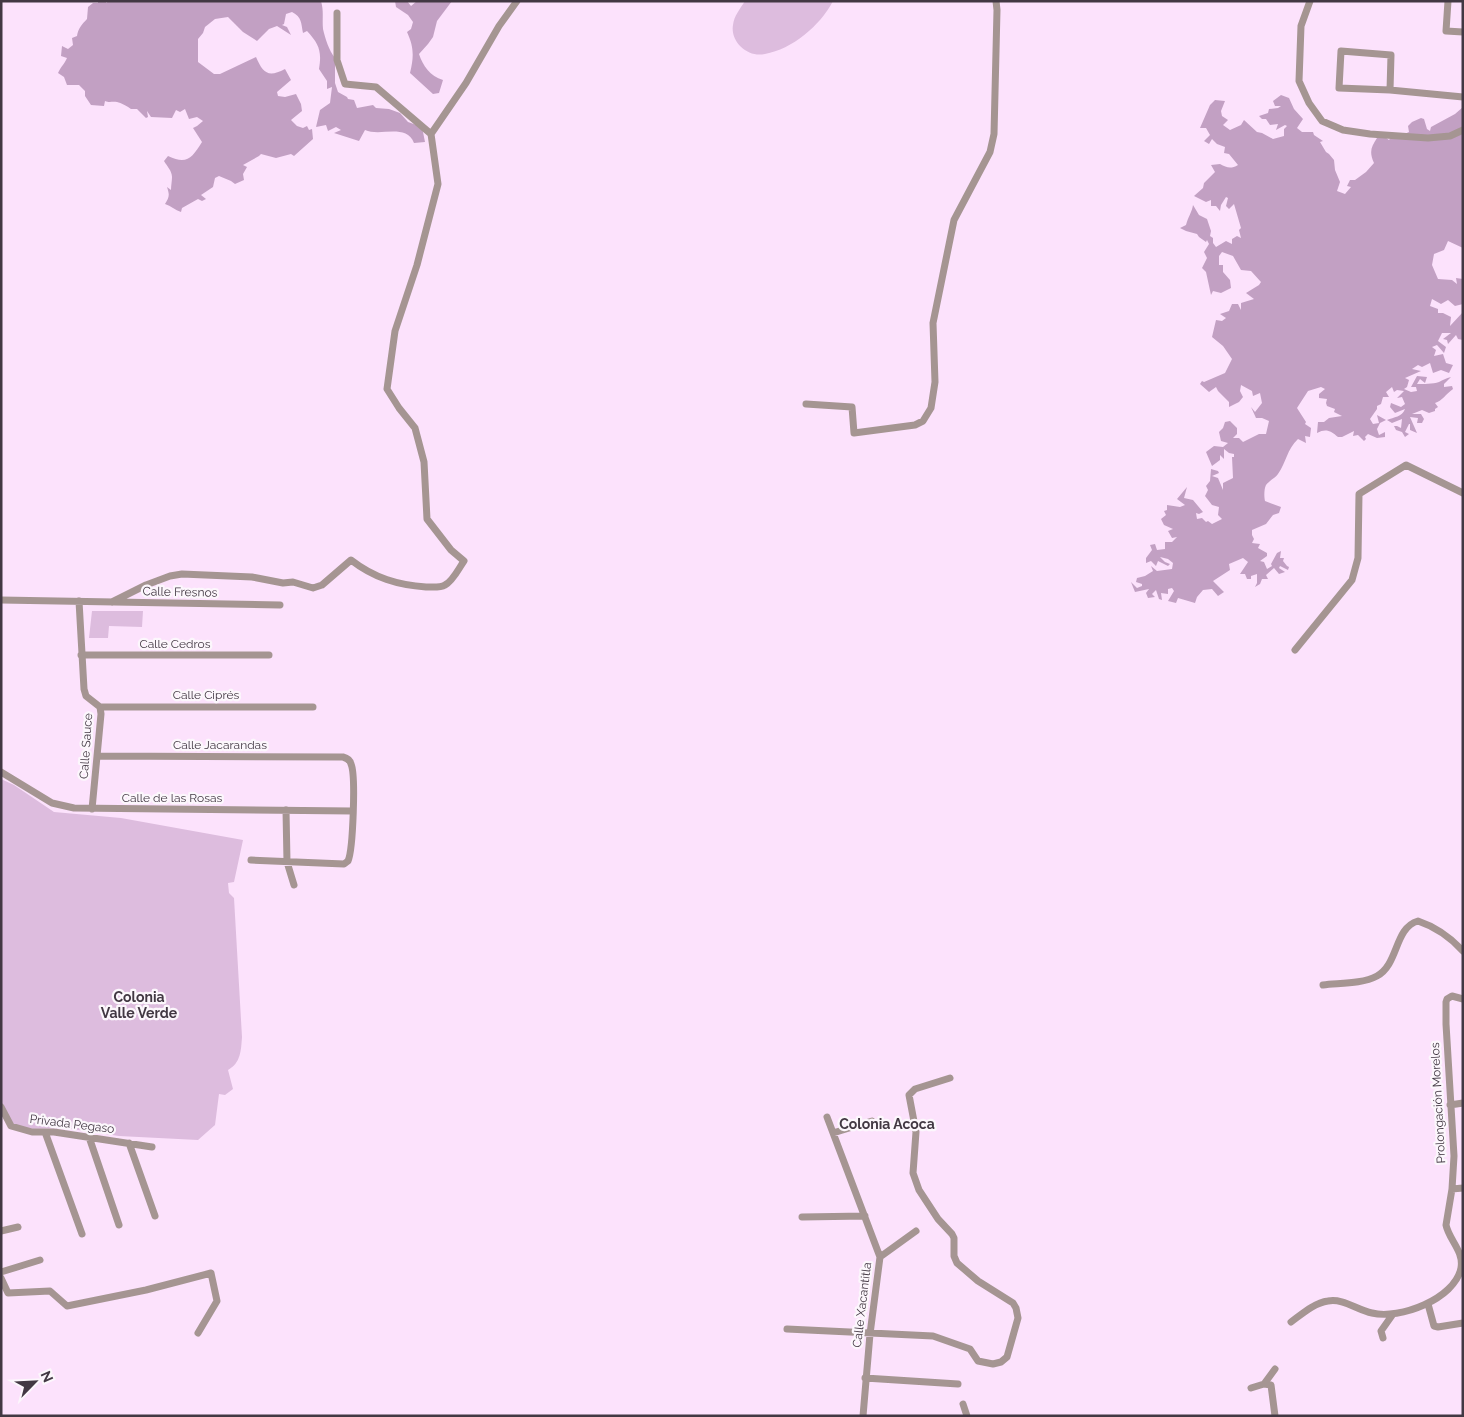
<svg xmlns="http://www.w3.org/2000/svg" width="1464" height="1417" viewBox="0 0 1464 1417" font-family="Raleway,sans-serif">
<rect width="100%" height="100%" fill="#fce2fc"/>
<path fill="#ddbcde" d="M745,1H833C820,26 792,49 765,54C748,58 730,42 733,25C734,16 740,9 745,1Z
M92,611H143L142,627L109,626L108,638H89Z
M1,779L14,785L54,812L121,818L243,840L234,882L228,883L229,893L234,898L242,1037C241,1050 241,1063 228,1070L233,1089L225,1095L219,1094L215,1125L198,1140L119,1136L65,1128L29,1129L11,1125L1,1103Z"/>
<path fill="#c2a0c3" d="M98,1H106V3L109,1H321C324,11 322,19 323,29C325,38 329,51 335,58V83L338,92L347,97L348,99L354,100L357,108L373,105L376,108L389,109L400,113L408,122L422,127L425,142L414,143C406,123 380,137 365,130L359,141L334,133L341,130L336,127L328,131L326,125L316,127L320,110L330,103L332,87L327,89V81L319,69C322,51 319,44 307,31L303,33C301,23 302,17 292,12L286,14L284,24L282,25L287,27L291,35L277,26L269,29L257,41L243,32L228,17L215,19L205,27L203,33L198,39V62L214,74H220L256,57C263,73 268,78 285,69L291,80L277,92L278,96L285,97L296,94L301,104L302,111L291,120L297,126L303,128L307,126L309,130L312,129L313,139L294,156L291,154L276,158L261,154L259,156L243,165L247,167L243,174L244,180L235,184L231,181L219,176L215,178L213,187L201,195L206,199L202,201L198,199L182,208L181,212C175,210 171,206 165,204C169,197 170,196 167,187L171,190C171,185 172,181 172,177C172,171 167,166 164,161L168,156C187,165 192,158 202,142L193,128L197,126L203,121L197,117L189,119L185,109L180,112L176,110L172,118L151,117L147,111L148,117L146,118L137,109H131C127,106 121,103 117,102C112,101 110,103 105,101L104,106L91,105L85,96V91L79,85H67L64,77L58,73C61,66 64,65 67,58L61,56L62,46L68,49L73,45L72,38L77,36C78,29 82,24 87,19L88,7L93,3H98Z
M395,1H407L411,6L417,1H452L437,21L433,37L428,44L419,54C423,66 430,76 443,80L439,93L433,94L410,73C414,57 414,47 407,32L411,29L413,22L408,15L396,7Z
M1281,95L1289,98L1294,109L1303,119L1297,128L1302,132H1313L1314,135L1323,141L1320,142L1326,152L1329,154L1334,160L1335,170L1340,182L1337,191L1345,194L1351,187L1347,186L1350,180H1355L1366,172L1374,163C1369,152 1371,147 1377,138L1385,137L1389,140L1394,133L1402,135L1409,132L1408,126L1412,122L1421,118L1424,119L1427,129L1430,131L1431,127L1455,114L1463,107V248L1448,241L1444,250L1434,254L1432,265L1438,279L1452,280L1457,284L1456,278L1463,279V304L1455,306L1448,300L1441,304L1432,299L1430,306L1438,309V313H1443L1451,317L1450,326L1463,312V340L1458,339L1456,335L1448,344L1447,340L1443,339L1451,333H1442L1438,341L1446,347L1444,353L1437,345L1432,347L1436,350L1434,356L1443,354L1446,363L1453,365L1449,373L1441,370L1433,373L1430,363L1422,367L1418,365L1412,369L1421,371L1405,378L1409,380L1407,387L1404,389L1411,392L1417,391L1416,387H1411L1417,376L1427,377L1425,383L1420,379L1417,384C1423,384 1433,384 1439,382C1443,380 1446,378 1451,377L1444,384V387L1452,386L1453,389C1446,394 1442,401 1435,403L1438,407L1435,409V411L1429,413L1422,410L1412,414H1421L1424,419L1422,423H1417L1418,418L1410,417L1417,433L1410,430V424H1409L1405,432L1409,434L1405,437L1402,432L1396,430L1394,426H1397L1401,428L1402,419L1392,423L1387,420C1394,417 1402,417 1405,409L1395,413L1390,407L1391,403L1401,407L1405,404L1402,397L1397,398L1404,391L1397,390L1394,392L1392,387L1386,392L1389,397H1383L1381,404L1377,406V409L1370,419L1373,424L1379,423L1377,415L1386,420L1380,423L1377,429L1379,435L1385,432V437L1377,438L1368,434L1365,437L1366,439L1364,441L1358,435L1353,436L1354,431L1342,437H1338C1331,431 1326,428 1317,433L1318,422H1324L1329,418L1342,416L1334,412L1335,409L1327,406L1326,403L1327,399L1319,398V394L1325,389L1321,387L1308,391L1297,408L1306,422L1305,424L1311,428L1310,437L1305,436L1306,443L1298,439C1287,449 1286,463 1278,474C1275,478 1269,481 1266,485C1264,489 1264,497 1265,501L1281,507L1279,513L1273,515L1266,524L1252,530V535L1254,539L1252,543L1260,544L1258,548L1267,553V556L1260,561L1264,562L1267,569L1272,566L1271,564L1277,553L1281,551L1280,558H1284L1283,561L1287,566L1289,567L1288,570L1280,566L1279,568L1285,572L1279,574L1274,568L1266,575L1268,579H1262L1260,584L1255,587L1257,583V574L1251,576V579H1247L1245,574H1240L1248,562L1243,558L1229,564L1230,570L1213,581L1224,592L1218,596L1212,589L1203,590L1197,597L1195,603L1178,598L1176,603L1168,601L1174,591L1172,588L1168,589V594L1161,593L1162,600L1159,599L1156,590L1152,594L1155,597L1148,598L1146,593L1149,589L1135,592L1131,582L1137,588L1142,586V584L1136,582L1137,578L1145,576L1153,571L1151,566L1157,571L1172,569L1173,563L1168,559L1160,557L1165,562L1170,564L1168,566L1158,561L1156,566L1151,561L1146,563V558L1152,550L1150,545L1155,544L1157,550L1165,549V542H1172L1177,537L1172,538L1168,531L1173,529L1164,525L1161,519L1166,515L1164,511L1167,510V505L1180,507L1185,505L1177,499L1187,487L1184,498L1193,500L1203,512L1199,514L1196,513L1197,519L1202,518L1206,522L1208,521L1212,524L1222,519L1218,515L1219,507L1212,505L1205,496L1208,490L1206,486L1210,481L1211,469L1218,471L1219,473L1212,476L1218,478L1223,490V483L1233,478L1232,457H1234V454L1229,453L1224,449V459L1220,455V460L1212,466L1206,452L1214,446L1223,447L1228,443L1221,441L1219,432L1223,428L1225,422L1230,421L1237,428V434L1233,438H1239L1243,442L1259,434H1266L1269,421L1262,418H1256L1251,407L1255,412L1262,403L1260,393L1253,396L1252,391L1241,385L1240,391L1243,397L1239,402L1229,407V402L1218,391L1216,387L1209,392L1200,384L1202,381L1204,382L1225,373L1232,359L1223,346L1212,337L1216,320L1222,321L1226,318L1220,314L1229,311L1232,304H1238L1241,310V303L1254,299L1246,293L1259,285L1261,282L1251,271L1241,270L1233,256L1222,252L1219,256V265H1223V272L1230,280L1231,288L1221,293L1213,291L1211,295L1206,272L1202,268L1207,258L1204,252L1209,244L1207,240L1206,242L1199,237L1197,234L1186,231L1180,228L1186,225C1188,217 1192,212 1193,205L1199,215L1207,219L1211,231L1210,236L1213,238V243L1216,247L1226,241L1232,244V239L1237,236L1241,238L1239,230L1241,228L1234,204L1229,209L1226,206L1228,198L1226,197L1221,205L1220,211L1216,206H1211V200L1206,202L1194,196L1203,188L1204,183L1215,172L1211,165L1220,164C1227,168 1231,169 1238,165L1229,154L1224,153L1225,147L1217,144L1212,139L1209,144L1204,141L1210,135L1206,128H1200L1210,105L1215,100L1225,101L1221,111L1222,116L1228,120L1223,125L1230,130L1241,125L1244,120L1257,132L1262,133L1273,139L1284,136V129L1287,126L1285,125L1276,130L1278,124L1270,125L1266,119H1262L1259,116L1268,113L1269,109L1278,108L1281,106H1275L1273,101Z"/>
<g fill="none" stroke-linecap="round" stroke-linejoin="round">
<path stroke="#a59592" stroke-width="7" d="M1310,1L1301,26L1299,81L1309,103L1322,121L1343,130L1370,134L1428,138L1450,136L1463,130
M1448,1L1446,31L1463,32
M337,13V60L345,84L376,87L431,134
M1390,90L1391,55L1341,51L1339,88L1390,90L1463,97
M806,404L852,407L854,433L915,425L923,421L931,408L935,382L933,323L954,220L990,152L994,134L997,10L996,1
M1,600L280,605
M79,601L84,689L86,696L100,707L101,714L92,809
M112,602L146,585L170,576L182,574L252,577L283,583L293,582L313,588L322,585L351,560C374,578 398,585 426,587C433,587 440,588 445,585C453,581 459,568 464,561L451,550L427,519L424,462L415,428L399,408L387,389L395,331L417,265L438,184L431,134L466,83L499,26L517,1
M1295,650L1352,580L1358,558L1359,494L1406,465L1463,493
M81,655H269
M100,707H313
M97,756L343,757C347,758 350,760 351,764C356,775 353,850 348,861L344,864L251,860
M1,772L52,803L74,808L352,811
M286,810L287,862L294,885
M1323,985C1340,983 1362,984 1377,976C1399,964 1394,928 1418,921C1436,927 1450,937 1463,951
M1450,1105L1463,1103
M1,1107L11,1126L32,1132H54L152,1147
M827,1117L880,1257L870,1334L863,1416
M45,1132L82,1234
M833,1133L872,1121
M89,1137L119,1225
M129,1143L155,1216
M1452,1189L1463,1188
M802,1217L865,1216
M1,1231L18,1227
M880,1257L916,1231
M1,1272L40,1260
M1,1278L8,1293L50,1291L67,1306L146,1290L211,1273L217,1301L198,1333
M1428,1304L1434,1326L1438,1327L1463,1323
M1291,1322C1302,1314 1314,1303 1328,1301C1343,1298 1357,1310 1372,1313C1399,1320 1455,1299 1461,1268C1464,1251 1449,1240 1446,1225L1452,1189L1454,1156L1446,1024V1002L1447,999L1452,996L1463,999
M787,1329L933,1336L970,1349L978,1361L993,1364L1001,1362L1007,1357L1018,1318L1016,1308L1013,1303L978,1281L957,1263L954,1256V1238L952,1234L938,1219L919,1190L913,1173L916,1132L909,1095L915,1089L950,1078
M1383,1338L1381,1331L1393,1314
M865,1378L958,1384
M1264,1384L1271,1385L1275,1416
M1251,1388L1264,1384L1275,1369
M963,1404L967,1416"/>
</g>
<g text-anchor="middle" stroke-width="4.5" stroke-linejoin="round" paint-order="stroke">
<g font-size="12" fill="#423843" stroke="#fcf7fc">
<text transform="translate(180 592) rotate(1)" y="4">Calle Fresnos</text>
<text x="175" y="648">Calle Cedros</text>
<text x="206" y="699">Calle Ciprés</text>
<text x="220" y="749">Calle Jacarandas</text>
<text transform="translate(86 746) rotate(-86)" y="4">Calle Sauce</text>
<text x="172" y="802">Calle de las Rosas</text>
<text transform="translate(1438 1103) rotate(-93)" y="4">Prolongación Morelos</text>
<text transform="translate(72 1124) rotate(7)" y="4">Privada Pegaso</text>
<text transform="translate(862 1305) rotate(-83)" y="4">Calle Xacantitla</text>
</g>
<g font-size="14" font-weight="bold" fill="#423843" stroke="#fcf7fc">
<text x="139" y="1002">Colonia<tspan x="139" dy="16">Valle Verde</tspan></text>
<text x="887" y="1129">Colonia Acoca</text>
</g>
</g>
<rect width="1464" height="1417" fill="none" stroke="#423843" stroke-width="5"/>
<g transform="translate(35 1382) rotate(66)" stroke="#fcf7fc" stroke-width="4" paint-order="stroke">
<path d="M0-4L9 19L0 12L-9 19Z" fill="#423843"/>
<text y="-8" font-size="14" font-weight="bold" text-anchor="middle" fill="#423843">N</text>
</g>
</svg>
